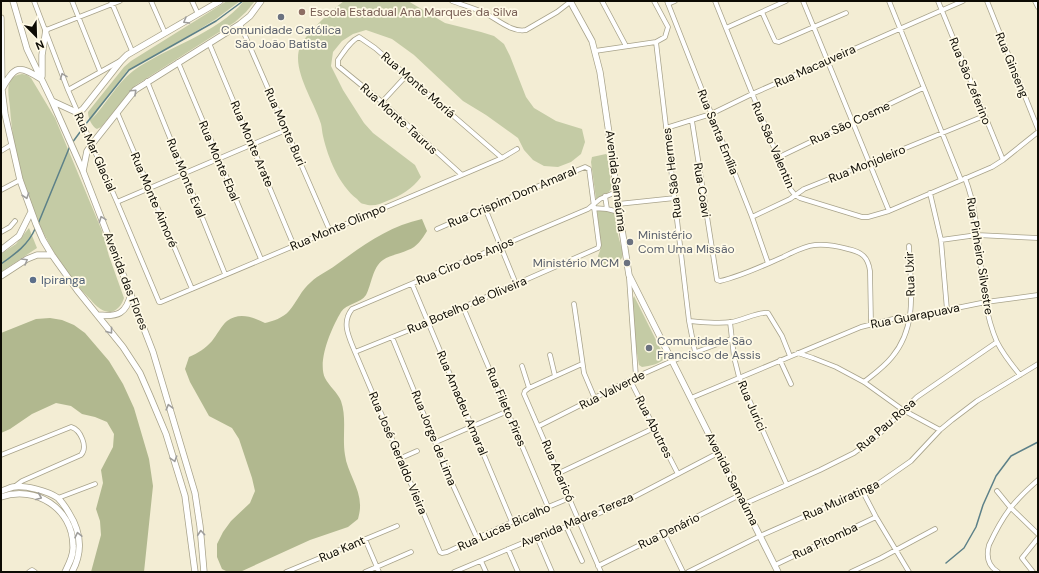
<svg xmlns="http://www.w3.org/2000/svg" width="1039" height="573" viewBox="0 0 1039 573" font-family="'DM Sans',sans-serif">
<rect width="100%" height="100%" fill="#f3edd4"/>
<path fill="#c4cba5" d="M227,1H240L216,19L177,43L127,71L91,120C106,105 116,84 133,71C166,47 217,34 244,1H255L246,12L235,22L136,85L101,127L97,129C92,127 88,118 88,112L124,67L131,61Z
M344,1H408L445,23L481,32L494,36L504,44L510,56L526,97L534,108L556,121L582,129L585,142L581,154L571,162L558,167L544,166L533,160L524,150L518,138L486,115L463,101L414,55L392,39L366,30L353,34L342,41L333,52L331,66L343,90L364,123L373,133L415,165L421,177C412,189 402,195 387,201C380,204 373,207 364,204C361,204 359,201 357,199C339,185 328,158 323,136C322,132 322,128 321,124C315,103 291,69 300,47C305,34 333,9 344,1Z
M22,74L27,75L31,78L55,118L102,231L109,256L124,298C122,305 117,311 110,312C100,312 94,303 88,297C42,251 14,172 10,108C9,96 3,76 22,74Z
M606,154L607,155L612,187L609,192L596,199L591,162L592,157Z
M605,210L611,211L615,214L617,218L618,235L623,253L622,258L616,264L601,266L598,256L601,248L597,211Z
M29,228L37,248L1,272V254L16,244Z
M634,296L665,358C660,364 650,366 642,367L639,365C637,350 628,308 634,296Z"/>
<path fill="#b1b88f" d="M422,219L427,231C422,239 417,247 408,250C400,254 390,255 383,260C372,268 372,284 366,295C361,303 346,304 341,312C332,327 317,361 325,378C329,386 338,393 341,401C347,418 342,437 345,455C347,472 361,489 360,507C360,511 359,515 358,519L348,527L310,540L240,572H228L222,569L217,557V544L223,532L231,521L250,503L255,491L252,478L239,439L232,428L209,416L190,382L185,369L189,357C198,353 205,349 212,341C217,335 221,326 227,321C239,312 253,317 265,323C273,321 283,318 289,311C297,302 301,290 311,282C318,275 328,271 336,265C362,246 389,226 422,219Z
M50,318L62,320L74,325L85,333L109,361L123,384L134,408L149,459L153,486L144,572H91L101,535L100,521L96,509L103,483L101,470L113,447L114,434L107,422L95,417L82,414L71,406L56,403L32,414L10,429L1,433V333L36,319Z"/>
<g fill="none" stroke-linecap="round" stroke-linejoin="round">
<path stroke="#5c8088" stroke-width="1.5" d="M85,125L129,70L216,21L243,1
M72,143L83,128
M38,224L70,146
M1,264C15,254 28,245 35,229
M946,563L964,548L976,527L983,505L996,476L1011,456L1038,442"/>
<g stroke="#a8a38b" stroke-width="5.5">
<path id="street" d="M34,1L68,90L117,202L159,302H161L462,175L502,158L517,149
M72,1L100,71
M111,1L132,51
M151,1L165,33
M192,1L198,14
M452,1C463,5 474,8 485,13C497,19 512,33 526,30L557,12L570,2
M602,1L626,46
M667,1L752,217L768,263
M715,1L791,190L795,195L800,198L862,217H868L889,211L992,167L1003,160L1038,132
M803,1L889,211
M889,1L961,180
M938,1L1003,160
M987,1L1038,129
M1035,1L1038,7
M668,4L675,1
M762,12L775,41L779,42L846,13
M240,24L330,231
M726,28L786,1
M46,30L120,1
M656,42L689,321L695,352
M209,43L294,246
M595,51L656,42L665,37L668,27L654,1
M178,62L261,259
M147,81L225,274
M68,90L120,61
M382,102L406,76
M117,112L192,289
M692,121L717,280L720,281C742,276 762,266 783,257C793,252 804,246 815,245C826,244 837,246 848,249C862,252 868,257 870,271L871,324
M666,128L711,114L752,94L963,1
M1,151L11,145
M777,158L923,88
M462,175L382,102L338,66V60C344,52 350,41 359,37L375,48L502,158
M965,178C970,191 973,203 975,216C982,258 980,303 997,342C1003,354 1011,364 1020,375
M1,190L20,180
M930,193L941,240L947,310
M605,196L607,209
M117,202L286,130
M618,204L675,198
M485,208L516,284
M593,208L607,209L619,212
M752,217L790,199L804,189L869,163L984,116
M1,232L10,227L15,221
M941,240L977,235L1038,238
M629,278L636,377
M412,284L512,522
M574,304L584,373L595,399
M463,307L548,507
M689,321C703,322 718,324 731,322C742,321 758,311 768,313L782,336L790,356
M730,322L734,357L739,377L787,485
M392,337L451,481L477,538
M355,352L427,323L598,248L599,245L589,169L585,167L485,208L437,229
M798,353L813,358L836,367L864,382L903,410L940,430
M550,355L555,376
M780,360L791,384
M582,364L529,388L525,391L524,394L601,572
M522,366L529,388
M630,380L678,474
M864,382C874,374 884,367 892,357C919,325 910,284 909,246
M691,398L861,327L893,319L927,314L986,302L1038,295
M539,426L636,377L672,361L731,339
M436,442L508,411
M1,455L71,427C81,430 88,447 81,455L22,481L14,487
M401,458L417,451
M559,473L654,428
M997,491L1010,507L1038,534
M863,492L876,517L909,572
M58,498L95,484
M565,500L512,522L447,552L442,553L440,552L355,352C349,337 341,323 352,309L588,209L600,199L616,192
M744,504L820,470L854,453L877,436L917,397L997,342
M566,526L582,561
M664,533L683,572
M537,537L552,572
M365,539L379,572
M508,549L518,572
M481,561L486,572
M775,565L876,517
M598,566L740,495
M29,572L32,570L35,572
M286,572L397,526
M365,572L411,552
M454,572L537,537L580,522L628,500L718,453
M688,572L760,536L878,484L911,461L940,430L952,420L977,401L1038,364
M851,572L881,558L935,529
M998,572C988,566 986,556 989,545C1003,515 1013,502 1038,480
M1033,572L1022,558L1038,538"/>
</g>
<g stroke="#a8a38b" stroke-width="7">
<path id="secondary" d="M13,1L27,49L52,101L83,171L153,352L195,493L200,526L204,572
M570,1L592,41L600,72L611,147L618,204L629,275L778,572
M1,18L2,90L5,114L20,180L36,224L43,240L52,255L77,290L123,347L140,373L150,396L166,434L185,496L195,572
M42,76V55L46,30
M2,89C15,65 19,65 41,79
M52,101L78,113L83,109L121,61L127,55L220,1
M83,171L87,151L92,144L135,90L240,24L250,16L261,1
M1,250L19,236L31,212
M1,276L27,259L37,255H52
M98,315C118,317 126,314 131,294
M1,491C5,490 9,488 13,487C25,485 48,491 58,498C62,502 66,508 69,513C81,532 83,552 72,572
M1,497C35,485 73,508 73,546C74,555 69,564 65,572"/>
</g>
<use href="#street" stroke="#fff" stroke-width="4"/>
<use href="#secondary" stroke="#fff" stroke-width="5.5"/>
</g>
<defs><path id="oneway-chevron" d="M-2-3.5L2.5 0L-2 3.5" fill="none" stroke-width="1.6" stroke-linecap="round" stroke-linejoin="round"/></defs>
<g stroke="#9e9d9b">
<use href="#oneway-chevron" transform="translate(186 21) rotate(150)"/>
<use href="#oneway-chevron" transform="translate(63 76) rotate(-111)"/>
<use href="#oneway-chevron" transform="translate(134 92) rotate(-43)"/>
<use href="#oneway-chevron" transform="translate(26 196) rotate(71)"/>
<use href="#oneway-chevron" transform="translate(102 219) rotate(-111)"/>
<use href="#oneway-chevron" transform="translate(25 261) rotate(-30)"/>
<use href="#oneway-chevron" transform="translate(110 331) rotate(52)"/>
<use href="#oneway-chevron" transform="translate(169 407) rotate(-105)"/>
<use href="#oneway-chevron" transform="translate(174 459) rotate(72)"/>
<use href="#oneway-chevron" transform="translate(39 497) rotate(23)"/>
<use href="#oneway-chevron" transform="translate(201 533) rotate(-95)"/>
<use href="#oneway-chevron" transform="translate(78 535) rotate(-102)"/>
</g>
<circle fill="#8d6e63" stroke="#fffae6" stroke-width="1.5" cx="302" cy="12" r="4"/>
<g fill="#6b7280" stroke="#fffae6" stroke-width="1.5">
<circle cx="281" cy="17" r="4"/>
<circle cx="630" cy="242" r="4"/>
<circle cx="627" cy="263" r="4"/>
<circle cx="649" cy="348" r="4"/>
</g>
<circle fill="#5c6f8a" stroke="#fffae6" stroke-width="1.5" cx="33" cy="280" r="4"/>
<g text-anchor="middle" stroke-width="3.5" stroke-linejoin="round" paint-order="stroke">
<g font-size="12" fill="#785e54" stroke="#fffae6" text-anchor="start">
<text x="310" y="16">Escola Estadual Ana Marques da Silva</text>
</g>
<g font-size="12" fill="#5b616d" stroke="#fffae6" text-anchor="start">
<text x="281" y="34" text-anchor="middle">Comunidade Católica<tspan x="281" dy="14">São João Batista</tspan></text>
<text x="638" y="239">Ministério<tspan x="638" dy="14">Com Uma Missão</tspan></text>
<text x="619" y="267" text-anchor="end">Ministério MCM</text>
<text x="657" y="345">Comunidade São<tspan x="657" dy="14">Francisco de Assis</tspan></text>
</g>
<g font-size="12" fill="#0d0b04" stroke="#fffae6">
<text transform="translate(1012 65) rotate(68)" y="4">Rua Ginseng</text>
<text transform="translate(815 66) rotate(-24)" y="4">Rua Macauveira</text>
<text transform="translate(970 81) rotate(68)" y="4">Rua São Zeferino</text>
<text transform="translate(418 85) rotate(41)" y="4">Rua Monte Moriá</text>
<text transform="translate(399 119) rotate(42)" y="4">Rua Monte Taurus</text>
<text transform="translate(850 123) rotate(-25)" y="4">Rua São Cosme</text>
<text transform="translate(285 127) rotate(66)" y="4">Rua Monte Buri</text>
<text transform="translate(718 132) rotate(68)" y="4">Rua Santa Emília</text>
<text transform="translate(252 144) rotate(67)" y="4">Rua Monte Arate</text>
<text transform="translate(773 145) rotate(67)" y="4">Rua São Valentin</text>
<text transform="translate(95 152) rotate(66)" y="4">Rua Mar Glacial</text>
<text transform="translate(219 161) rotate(67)" y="4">Rua Monte Ebal</text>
<text transform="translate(867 164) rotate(-22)" y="4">Rua Monjoleiro</text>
<text transform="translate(672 173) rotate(-97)" y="4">Rua São Hermes</text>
<text transform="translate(186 178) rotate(68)" y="4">Rua Monte Eval</text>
<text transform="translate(616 181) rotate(83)" y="4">Avenida Samaúma</text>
<text transform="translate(702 190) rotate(81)" y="4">Rua Coavi</text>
<text transform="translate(512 197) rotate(-23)" y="4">Rua Crispim Dom Amaral</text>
<text transform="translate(154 200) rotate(67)" y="4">Rua Monte Aimoré</text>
<text transform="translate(338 227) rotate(-23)" y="4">Rua Monte Olimpo</text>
<text transform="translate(980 256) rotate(81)" y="4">Rua Pinheiro Silvestre</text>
<text transform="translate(465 261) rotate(-23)" y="4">Rua Ciro dos Anjos</text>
<text transform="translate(910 274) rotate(-92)" y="4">Rua Uxir</text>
<text transform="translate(126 281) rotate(69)" y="4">Avenida das Flores</text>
<text transform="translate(467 305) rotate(-23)" y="4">Rua Botelho de Oliveira</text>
<text transform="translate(915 316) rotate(-11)" y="4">Rua Guarapuava</text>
<text transform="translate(612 390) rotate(-27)" y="4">Rua Valverde</text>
<text transform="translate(462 403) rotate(67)" y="4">Rua Amadeu Amaral</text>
<text transform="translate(752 406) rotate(66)" y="4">Rua Jurici</text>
<text transform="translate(506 407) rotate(67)" y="4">Rua Fileto Pires</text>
<text transform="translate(886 425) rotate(-41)" y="4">Rua Pau Rosa</text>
<text transform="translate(654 427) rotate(63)" y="4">Rua Abutres</text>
<text transform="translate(434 438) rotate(68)" y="4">Rua Jorge de Lima</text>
<text transform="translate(398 453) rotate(67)" y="4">Rua José Geraldo Vieira</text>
<text transform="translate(558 471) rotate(67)" y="4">Rua Acaricó</text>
<text transform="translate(732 479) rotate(63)" y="4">Avenida Samaúma</text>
<text transform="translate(841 500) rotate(-24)" y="4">Rua Muiratinga</text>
<text transform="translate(577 520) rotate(-23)" y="4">Avenida Madre Tereza</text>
<text transform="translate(504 527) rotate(-24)" y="4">Rua Lucas Bicalho</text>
<text transform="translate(669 531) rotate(-26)" y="4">Rua Denário</text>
<text transform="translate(825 541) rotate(-25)" y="4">Rua Pitomba</text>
<text transform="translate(342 549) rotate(-23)" y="4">Rua Kant</text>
</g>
<g font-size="12" fill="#4e5e75" stroke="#fffae6" text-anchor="start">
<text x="41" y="284">Ipiranga</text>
</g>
</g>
<rect width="1039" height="573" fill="none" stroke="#0d0b04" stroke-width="4"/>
<g transform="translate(36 36) rotate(157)" stroke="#fffae6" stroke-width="3" paint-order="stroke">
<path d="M0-3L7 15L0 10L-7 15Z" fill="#0d0b04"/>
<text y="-6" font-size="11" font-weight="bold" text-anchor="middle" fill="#0d0b04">N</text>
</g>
</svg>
